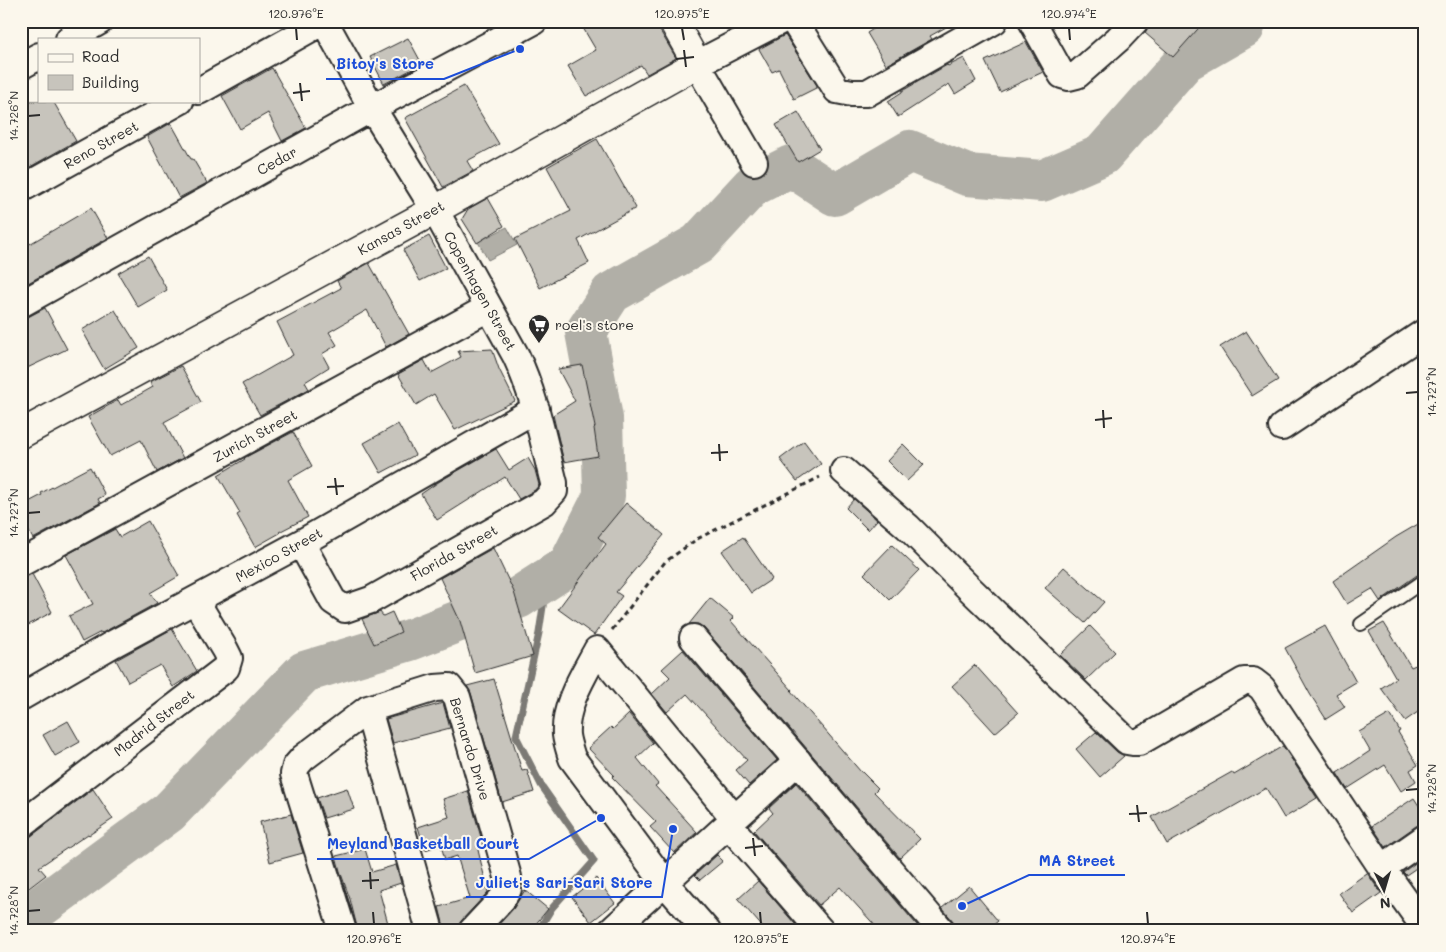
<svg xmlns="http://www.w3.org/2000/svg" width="1446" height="952" viewBox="0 0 1446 952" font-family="Mali,sans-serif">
<rect width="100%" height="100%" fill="#fbf7ec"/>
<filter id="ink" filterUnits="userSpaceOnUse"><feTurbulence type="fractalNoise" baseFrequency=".02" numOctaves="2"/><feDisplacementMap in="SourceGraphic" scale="10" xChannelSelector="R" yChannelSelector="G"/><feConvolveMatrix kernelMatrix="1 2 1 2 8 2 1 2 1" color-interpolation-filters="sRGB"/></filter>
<g filter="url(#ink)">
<path fill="#b1afa7" stroke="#7b7a75" d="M507,227L517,245L488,260L478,242Z"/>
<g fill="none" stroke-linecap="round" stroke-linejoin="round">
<path stroke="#7b7a75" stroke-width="7" d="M538,931L552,908L594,861L541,785L516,736L539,633L547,580"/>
<path stroke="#b1afa7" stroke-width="42" d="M21,921L169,812L304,672L410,640L518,598L569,565L604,496L602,418L586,332L611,293L698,244L752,186L791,166L835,195L910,151L967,175L1042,181L1102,155L1185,61L1244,27L1245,21"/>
</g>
<path fill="#c7c4bc" stroke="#2b2b2b" d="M579,21H657L659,29L676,58L647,74L641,65L586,96L568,66L596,50Z
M886,21H957L930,36L932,39L886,65L867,33Z
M1150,21H1205L1173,57L1145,33L1149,25Z
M785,35L818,87L794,99L779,69L772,72L759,49Z
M408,38L422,64L384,84L370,57Z
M1026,42L1043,72L1000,92L985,61Z
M964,58L976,81L955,94L949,84L898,117L888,101L902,92V91L947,65L948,66Z
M272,68L306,128L282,141L268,113L240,129L222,96Z
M464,86L499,144L467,161L473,171L443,187L405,118Z
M21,101H53L76,141L21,172Z
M798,112L820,149L798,162L776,125Z
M171,123L191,159H193L207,183L179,198L147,137Z
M597,139L636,208L578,240L589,263L540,288L515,239L571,211L547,167Z
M488,198L504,226L477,243L462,219L468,209Z
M91,208L108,238L21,287V249Z
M429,236L446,268L420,281L403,250Z
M148,256L167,290L138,307L118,273Z
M369,263L409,334L386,347L367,310L329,332L337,345L322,354L329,367L305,382L309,389L260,415L242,384L293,355L277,322L341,288L337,281Z
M45,308L67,349L21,371V319L28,317Z
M115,310L139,348L104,369L82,330Z
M1246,331L1278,380L1252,396L1220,347Z
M492,349L499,369L515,401L455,430L434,394L416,405L398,374L424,360L431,373L461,357L458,351Z
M582,365L595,427L594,428L598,456L564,462L553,415L575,401L558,369Z
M181,366L201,402L164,422L183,458L157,472L141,440L110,456L88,417L118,400L121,405L153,387L150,382Z
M398,424L415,455L381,473L364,443Z
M293,432L312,466L288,480L308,517L279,532L280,533L255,547L237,515L240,513L218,475L245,459L244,458Z
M804,441L821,464L797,481L780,459Z
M903,444L924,465L907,481L887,461Z
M496,449L509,470L528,458L535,470L539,485L535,490L519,499L505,477L437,520L421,494L440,481Z
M90,467L105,495L98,499L100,503L33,539L21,517V506L42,495L41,493Z
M854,499L877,520L868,530L846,508Z
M626,503L664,535L616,592L622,596L594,635L558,609L606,544L598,537Z
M1425,520V572L1420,573L1380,601L1372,589L1347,604L1333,581L1396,537Z
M148,521L179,576L150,593L157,603L102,633L101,632L82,642L69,616L93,604L66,555L115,529L120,537Z
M743,537L772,579L751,593L722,551Z
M892,545L919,570L890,600L864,574Z
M493,548L514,592L533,656L475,673L460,621L440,578Z
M1064,567L1104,602L1085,623L1045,588Z
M32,574L52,612L21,629V578Z
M710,598L734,618L731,621L792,690L791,691L861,772H862L878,788L874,792L920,839L900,858L704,628L698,624H689Z
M380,612L383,616L392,612L401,632L374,644L362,619Z
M1384,623L1411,667L1425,661V707L1405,721L1381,688L1396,678L1369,631Z
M1090,626L1115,652L1086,680L1060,655Z
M1325,626L1356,682L1336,694L1345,707L1326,719L1310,694L1285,648Z
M172,629L197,671L173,687L160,665L128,682L116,660Z
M683,650L777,760L749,785L736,770L747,760L687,694L667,712L652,694L670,677L662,669Z
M975,665L1018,713L995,733L952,686Z
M494,679L522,771L527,770L534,792L502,802L471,693L467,686Z
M443,703L450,728L393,743L386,719Z
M629,714L653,743L637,758L658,784L655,786L697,832L674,853L650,827L656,822L612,777L614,775L588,748L611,727L613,729Z
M1390,714L1400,731L1398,732L1418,765L1410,770L1416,781L1401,791L1385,765L1347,789L1337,773L1370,751L1359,732Z
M68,721L80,742L55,756L43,735Z
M1096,732L1117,752L1124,756L1100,777L1076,749Z
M1283,746L1317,798L1284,818L1266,788L1167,844L1152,817L1232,772L1234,775Z
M796,783L922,931H880L840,887L819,905L754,831L773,813L769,808Z
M347,788L354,809L324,818L317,798Z
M93,789L113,819L89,835L88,834L39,867L46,875L21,894V840L30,837Z
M468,791L484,848L478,850L488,892L461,921L458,927L457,931H445L439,907L470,898L457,856L445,860L441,845L425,850L418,827L449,817L443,799Z
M1414,798L1425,815V823L1416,826L1386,847L1372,826Z
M291,814L303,853L270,862L260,822Z
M365,849L372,872L396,865L401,883L379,890L390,931H358L350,899L340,871L336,856Z
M717,855L723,861L700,880L695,875Z
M1425,856V862L1406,875L1403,872Z
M1367,873L1381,893L1353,913L1339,893Z
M596,878L615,903L591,922L572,897Z
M758,881L801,931H766L738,899Z
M969,886L998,921L986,931H957L954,922L942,908Z
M525,890L548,909L530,931H493L513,909Z"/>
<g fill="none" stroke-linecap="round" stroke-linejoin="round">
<g stroke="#2b2b2b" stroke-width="16">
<path id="service" d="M1361,624L1425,580"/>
</g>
<g stroke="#2b2b2b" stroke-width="30">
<path id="minor" d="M794,21L837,90L852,93H867L994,21
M1032,21L1062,75L1069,77L1077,75L1118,39L1135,21
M69,39L100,21
M21,66L39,56
M199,91L324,21
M754,162L697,64L780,21
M21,189L180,101
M21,304L372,108L534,21
M1282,427L1425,332
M844,471L908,527L969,588L1127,741L1133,742H1139L1244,681H1253L1262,688L1382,868L1425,928
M301,543L333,601L345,609L371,600L544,502L554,491V483C543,440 535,396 516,356L435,210L372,108L324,21
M21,563L488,308
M693,638L942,931
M21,697L113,644L301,543L536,409
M368,709L430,931
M728,824L821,931
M21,825L226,668L229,658L225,650L195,600
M1382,868L1425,838
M343,931L294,774L296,766L303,758L368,709L435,688L449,687L457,697L508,877V889L502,899L472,931
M611,931L798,761
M707,931L664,882L572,758C570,751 567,743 566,735C564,705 583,676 597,650L734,818"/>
</g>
<g stroke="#2b2b2b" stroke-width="31">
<path id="tertiary" d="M21,434L435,210L697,64L673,21"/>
</g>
<path stroke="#2b2b2b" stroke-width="3" stroke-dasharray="5 4" stroke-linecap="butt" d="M612,630L665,562L697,539L820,477"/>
<use href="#service" stroke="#fbf7ec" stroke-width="12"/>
<use href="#minor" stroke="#fbf7ec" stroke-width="26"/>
<use href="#tertiary" stroke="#fbf7ec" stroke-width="28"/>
</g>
</g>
<path fill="none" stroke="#2b2b2b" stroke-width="2" d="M296,28L297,40M682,28L684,40M1069,28L1070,40M684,50L686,67M676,59L694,57M300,83L302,101M293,93L310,91M28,116L40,115M1406,393L1418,392M1103,410L1104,428M1095,420L1112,418M719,444L720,461M711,453L728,452M335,478L337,495M327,487L344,486M28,513L40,512M1406,790L1418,789M1137,805L1139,822M1129,814L1147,813M753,838L755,856M745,848L763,846M370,872L371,889M362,881L379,880M28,911L40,910M373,912L374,924M760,912L761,924M1147,912L1148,924"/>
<defs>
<g id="supermarket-pin" transform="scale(1.125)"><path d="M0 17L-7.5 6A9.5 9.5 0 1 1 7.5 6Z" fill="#2b2b2b" stroke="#fbf7ec"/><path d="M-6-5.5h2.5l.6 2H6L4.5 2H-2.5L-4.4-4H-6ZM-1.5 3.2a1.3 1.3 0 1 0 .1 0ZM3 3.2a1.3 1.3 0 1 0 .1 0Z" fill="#fff"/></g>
</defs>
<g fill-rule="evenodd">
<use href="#supermarket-pin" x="539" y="325"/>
</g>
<g text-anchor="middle" stroke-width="4" stroke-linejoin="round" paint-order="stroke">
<g font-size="14" fill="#2b2b2b" stroke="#fbf7ec">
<text transform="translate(101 145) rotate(-29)" y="5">Reno Street</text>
<text transform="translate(277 161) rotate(-29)" y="5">Cedar</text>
<text transform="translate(401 228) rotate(-29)" y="5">Kansas Street</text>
<text transform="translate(480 291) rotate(61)" y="5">Copenhagen Street</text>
<text transform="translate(255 436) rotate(-29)" y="5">Zurich Street</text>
<text transform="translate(454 553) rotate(-30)" y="5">Florida Street</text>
<text transform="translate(279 555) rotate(-29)" y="5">Mexico Street</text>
<text transform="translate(154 723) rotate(-38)" y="5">Madrid Street</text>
<text transform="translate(470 749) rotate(73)" y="5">Bernardo Drive</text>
</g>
<g font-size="14" fill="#2b2b2b" stroke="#fbf7ec" text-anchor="start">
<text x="555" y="330">roel's store</text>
</g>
</g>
<path fill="none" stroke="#1d4ed8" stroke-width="2" d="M520 49L444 79H326M601 818L529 859H317M962 906L1029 875H1125M673 829L662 897H466"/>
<g fill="#1d4ed8" stroke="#fbf7ec" stroke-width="2">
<circle cx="520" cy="49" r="5"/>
<circle cx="601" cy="818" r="5"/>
<circle cx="962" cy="906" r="5"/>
<circle cx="673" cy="829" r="5"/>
</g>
<g font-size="15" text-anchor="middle" font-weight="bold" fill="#1d4ed8" stroke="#fbf7ec" stroke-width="4" stroke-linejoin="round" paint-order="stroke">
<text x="385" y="69">Bitoy's Store</text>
<text x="423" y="849">Meyland Basketball Court</text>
<text x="1077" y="866">MA Street</text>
<text x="564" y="888">Juliet's Sari-Sari Store</text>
</g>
<rect width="1446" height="952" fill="none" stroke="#fbf7ec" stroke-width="55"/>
<rect x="38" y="38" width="162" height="65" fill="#fbf7ec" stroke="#a8a59f"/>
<rect x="48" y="54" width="25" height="8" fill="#fbf7ec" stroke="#a8a59f"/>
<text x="82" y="62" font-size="15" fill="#2b2b2b">Road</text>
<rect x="48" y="75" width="25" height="15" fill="#c7c4bc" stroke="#a8a59f"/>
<text x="82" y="88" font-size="15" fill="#2b2b2b">Building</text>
<g transform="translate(1384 890) rotate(175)" stroke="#fbf7ec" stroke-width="4" paint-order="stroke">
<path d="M0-4L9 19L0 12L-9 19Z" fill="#2b2b2b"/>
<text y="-8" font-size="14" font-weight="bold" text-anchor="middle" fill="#2b2b2b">N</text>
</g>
<rect x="28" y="28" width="1390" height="896" fill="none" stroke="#2b2b2b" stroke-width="2"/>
<g font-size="12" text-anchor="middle" fill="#2b2b2b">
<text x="296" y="18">120.976°E</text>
<text x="682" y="18">120.975°E</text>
<text x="1069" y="18">120.974°E</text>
<text transform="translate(14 116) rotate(-90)" y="4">14.726°N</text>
<text transform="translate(1432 392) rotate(-90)" y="4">14.727°N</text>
<text transform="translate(14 513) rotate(-90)" y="4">14.727°N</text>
<text transform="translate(1432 789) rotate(-90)" y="4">14.728°N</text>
<text transform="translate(14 911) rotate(-90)" y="4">14.728°N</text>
<text x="374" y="943">120.976°E</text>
<text x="761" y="943">120.975°E</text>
<text x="1148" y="943">120.974°E</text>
</g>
</svg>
